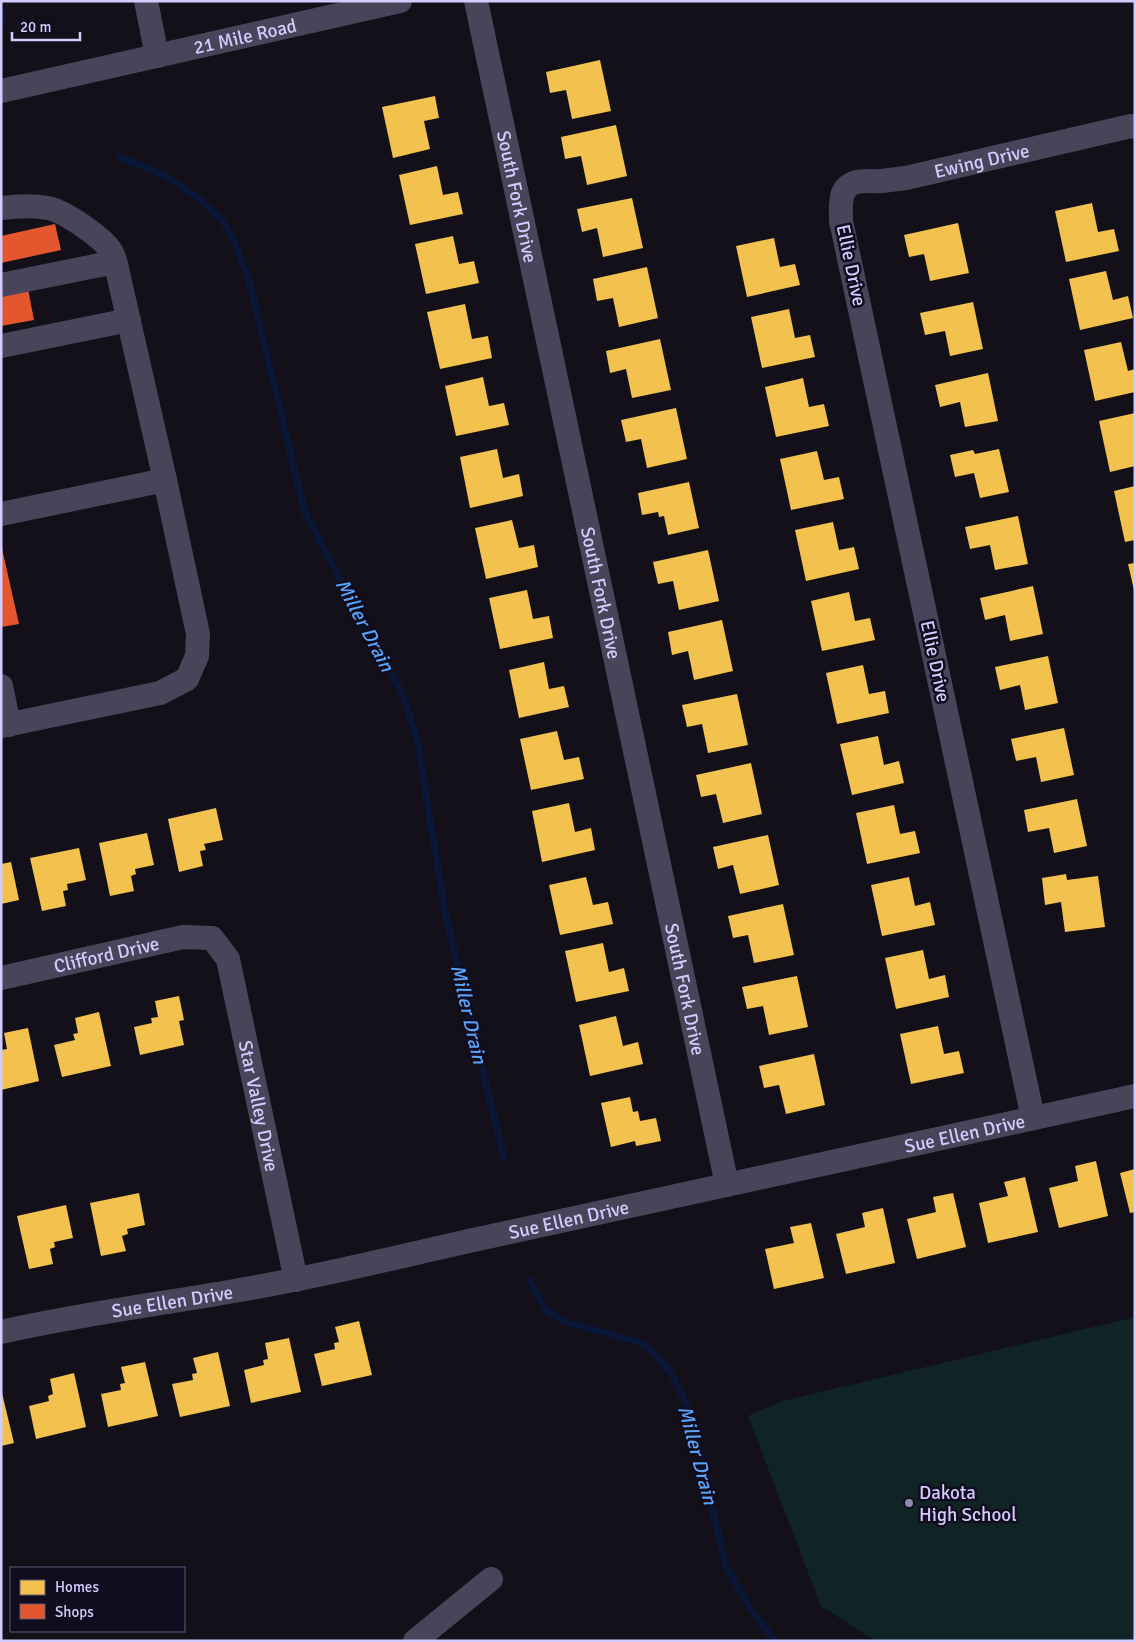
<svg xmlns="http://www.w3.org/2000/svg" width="1136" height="1642" viewBox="0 0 1136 1642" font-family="Signika,sans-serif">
<rect width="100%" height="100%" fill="#13101a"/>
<path fill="#102426" d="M1135,1317V1641H876L821,1606L748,1416L779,1402Z"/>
<path fill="#f2c14e" d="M600,60L611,111L572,119L566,90L550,93L546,72Z
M435,96L439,118L424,121L430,149L393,158L382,107Z
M616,125L627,176L587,185L581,156L565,159L561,137Z
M437,166L443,195L458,192L463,214L410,225L399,175Z
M632,198L643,248L603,257L597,228L582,232L577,209Z
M1092,203L1098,232L1114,229L1119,251L1066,262L1055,211Z
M958,223L969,273L930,281L924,254L909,257L904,235Z
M453,236L459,264L474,261L479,283L426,294L415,244Z
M774,238L780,267L795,264L800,285L747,297L736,246Z
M647,267L658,318L619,327L613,298L597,301L593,279Z
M1106,271L1113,300L1128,296L1133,318L1080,330L1069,279Z
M973,302L983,349L950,356L945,331L925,335L920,313Z
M465,304L472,339L488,336L492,358L440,369L427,312Z
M789,309L795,338L810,335L815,357L762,368L751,317Z
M660,339L671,390L632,398L626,369L610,373L606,351Z
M1121,342L1128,371L1135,369V392L1095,401L1084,350Z
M988,373L998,421L965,427L960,402L940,407L935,385Z
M483,377L489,406L504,403L509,425L456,436L445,386Z
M803,378L809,407L824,404L829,426L776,437L765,387Z
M676,408L687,459L647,468L641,439L626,442L621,420Z
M1135,413V466L1110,472L1099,421Z
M497,449L503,478L519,474L523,496L470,508L460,457Z
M999,449L1009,492L980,498L974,473L955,477L950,455L973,450L975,454Z
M817,451L824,480L839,477L844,499L791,510L780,459Z
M689,482L699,528L668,535L664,516L659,517L658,512L642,515L638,493Z
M1135,486V540L1125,542L1114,491Z
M1018,516L1028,564L995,570L990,545L970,549L965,527Z
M512,520L519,548L534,545L538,567L486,579L475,528Z
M833,522L839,550L854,547L859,569L806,581L795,530Z
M708,550L719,601L679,610L673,581L658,584L653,562Z
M1135,563V590H1134L1128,564Z
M1033,586L1043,634L1010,641L1005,615L985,620L980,598Z
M527,590L533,619L549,616L553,638L500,649L489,598Z
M849,592L855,621L870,618L875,640L822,651L811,601Z
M722,620L733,671L694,680L688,651L672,655L668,632Z
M1048,656L1058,703L1025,710L1020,685L1000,690L995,667Z
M544,662L549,689L564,686L569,707L519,718L509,670Z
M863,665L869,694L885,691L889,713L837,724L826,673Z
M737,694L748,745L708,753L702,724L687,727L682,705Z
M1064,728L1074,775L1041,782L1036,757L1016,761L1011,739Z
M557,731L564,760L579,757L584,779L531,790L520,739Z
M878,736L884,765L899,761L904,783L852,795L840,744Z
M751,763L762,814L723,823L716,794L701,797L696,775Z
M1077,799L1087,846L1054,853L1049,828L1028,832L1024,810Z
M569,803L575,832L591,828L595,850L542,862L532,811Z
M894,805L900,834L915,831L920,853L867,864L856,813Z
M216,808L223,840L204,844L206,850L200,851L203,866L179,872L168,819Z
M147,833L154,865L135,869L136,874L131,876L134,891L110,896L99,843Z
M768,835L779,885L740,894L733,865L718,869L713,847Z
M79,848L86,880L67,884L68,890L63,891L66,906L42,911L30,858Z
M11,862L19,900L1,904V864Z
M1066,874L1067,880L1098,876L1105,927L1065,932L1061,902L1045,905L1042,878Z
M586,877L593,905L608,902L613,924L560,935L549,885Z
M909,877L915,906L930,902L935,925L882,936L871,885Z
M783,904L794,955L754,963L748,935L733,938L728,916Z
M603,943L609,972L624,968L629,991L576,1002L565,951Z
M923,950L929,979L945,975L949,997L896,1009L885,958Z
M797,976L808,1027L769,1035L763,1006L747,1009L742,987Z
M179,996L184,1020L179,1021L184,1045L140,1055L134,1027L152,1023L151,1018L158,1017L155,1001Z
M99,1012L111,1066L62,1077L54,1045L75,1040L73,1034L78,1033L75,1018Z
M616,1016L623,1046L638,1042L643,1064L590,1076L579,1025Z
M938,1026L944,1054L959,1051L964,1073L911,1084L900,1034Z
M28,1028L39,1081L1,1090V1050L7,1049L4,1033Z
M814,1054L825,1105L786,1114L779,1085L764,1088L759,1066Z
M630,1097L633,1112L638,1111L640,1121L656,1118L661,1141L636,1146L635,1141L611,1147L601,1103Z
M1096,1161L1108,1216L1059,1228L1049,1188L1078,1181L1075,1166Z
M1135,1169V1212L1130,1213L1120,1173Z
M1025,1177L1038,1232L988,1243L979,1203L1008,1196L1004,1182Z
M139,1193L145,1225L127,1229L128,1234L122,1236L126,1251L101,1256L90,1203Z
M953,1193L966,1247L917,1259L907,1219L936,1212L933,1197Z
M66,1205L73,1238L54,1242L55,1247L50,1249L53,1264L29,1269L17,1216Z
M883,1208L895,1263L846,1274L836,1234L865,1227L862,1213Z
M811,1223L824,1278L774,1289L765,1249L794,1243L790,1227Z
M359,1321L372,1375L322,1386L314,1354L335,1349L334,1343L339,1342L335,1327Z
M289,1338L301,1392L251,1403L244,1370L264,1365L263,1360L268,1359L265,1343Z
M218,1352L230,1406L180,1417L172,1384L193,1380L192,1374L197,1373L193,1358Z
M145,1362L158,1416L108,1427L101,1394L121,1390L120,1384L125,1383L121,1367Z
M74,1373L86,1427L36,1439L29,1406L49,1401L48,1396L53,1394L50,1379Z
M1,1389L14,1443L1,1446Z"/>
<path fill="#e4572e" d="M55,224L61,250L1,263V236Z
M28,289L34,320L1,326V295Z
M1,544L19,624L1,627Z"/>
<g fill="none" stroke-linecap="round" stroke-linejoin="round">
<path stroke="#0b1737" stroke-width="7" d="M1,11L3,21
M120,157L162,174L197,197L223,221L233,239L248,276L305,513L403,695L417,738L445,912L504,1158
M530,1281L547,1311L563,1321L638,1342L651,1349L671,1373L690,1411L726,1567L750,1608L775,1641"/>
<g stroke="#48455b" stroke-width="24">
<path d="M146,1L157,56"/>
<path id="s1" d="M476,1L727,1185"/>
<path id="s2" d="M1,91L400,1"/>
<path d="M1,208C17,206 32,205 48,208C64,211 102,237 111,251C114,256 116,263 117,269L165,480"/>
<path d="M1,285L115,262"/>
<path d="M1,346L129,320"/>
<path d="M1,514L165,480L198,634L197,656L187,679L160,693L1,726"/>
<path d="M1,686L9,725"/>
<path id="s3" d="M1,978L183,937L212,938L228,959L296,1280"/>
<path id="s4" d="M1033,1118L841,221C841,212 840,201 843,193C850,177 869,182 882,181C890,180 898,179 906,178L1131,126L1135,127"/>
<path id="s5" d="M1,1332C98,1310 196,1300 293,1280C360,1267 426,1250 492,1236C706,1189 921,1143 1135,1096"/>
<path d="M415,1641L491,1579"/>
</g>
</g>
<circle fill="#908aae" stroke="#110c1e" stroke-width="2" cx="909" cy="1503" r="5"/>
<g text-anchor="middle" stroke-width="5" stroke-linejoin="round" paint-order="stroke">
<g font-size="19" fill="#d4cbfe" stroke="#110c1e">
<text dy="7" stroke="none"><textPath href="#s2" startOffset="250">21 Mile Road</textPath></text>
<text dy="7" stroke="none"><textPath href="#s4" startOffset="1091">Ewing Drive</textPath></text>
<text dy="7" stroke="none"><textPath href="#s1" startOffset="200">South Fork Drive</textPath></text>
<text transform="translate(852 265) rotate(78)" y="7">Ellie Drive</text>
<text dy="7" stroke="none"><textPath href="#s1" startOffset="605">South Fork Drive</textPath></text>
<text transform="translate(936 661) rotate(78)" y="7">Ellie Drive</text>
<text dy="7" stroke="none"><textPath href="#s3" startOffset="108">Clifford Drive</textPath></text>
<text dy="7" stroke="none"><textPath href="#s1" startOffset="1010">South Fork Drive</textPath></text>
<text dy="7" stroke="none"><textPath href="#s3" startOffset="392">Star Valley Drive</textPath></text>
<text dy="7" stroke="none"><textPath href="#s5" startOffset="984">Sue Ellen Drive</textPath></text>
<text dy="7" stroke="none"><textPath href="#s5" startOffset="579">Sue Ellen Drive</textPath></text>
<text dy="7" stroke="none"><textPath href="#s5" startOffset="174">Sue Ellen Drive</textPath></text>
</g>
<g font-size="19" fill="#d4cbfe" stroke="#110c1e" text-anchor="start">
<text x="919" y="1499">Dakota<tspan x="919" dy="22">High School</tspan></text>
</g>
<g font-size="20" font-style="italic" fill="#5aa5fc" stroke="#110c1e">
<text transform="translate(365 625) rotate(62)" y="7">Miller Drain</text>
<text transform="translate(469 1014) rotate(77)" y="7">Miller Drain</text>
<text transform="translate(698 1455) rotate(75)" y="7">Miller Drain</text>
</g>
</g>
<rect width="1136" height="1642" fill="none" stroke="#d4cbfe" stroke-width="5"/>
<rect x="10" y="1567" width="175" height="65" fill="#110c1e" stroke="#5f5878"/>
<rect x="20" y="1580" width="25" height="15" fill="#f2c14e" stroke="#5f5878"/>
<text x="55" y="1592" font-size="15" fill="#d4cbfe">Homes</text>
<rect x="20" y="1604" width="25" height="15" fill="#e4572e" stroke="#5f5878"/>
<text x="55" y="1617" font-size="15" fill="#d4cbfe">Shops</text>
<path d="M12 32v8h68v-8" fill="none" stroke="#d4cbfe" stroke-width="2.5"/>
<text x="20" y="32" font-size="15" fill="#d4cbfe" stroke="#110c1e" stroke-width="4" paint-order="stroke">20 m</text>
</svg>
